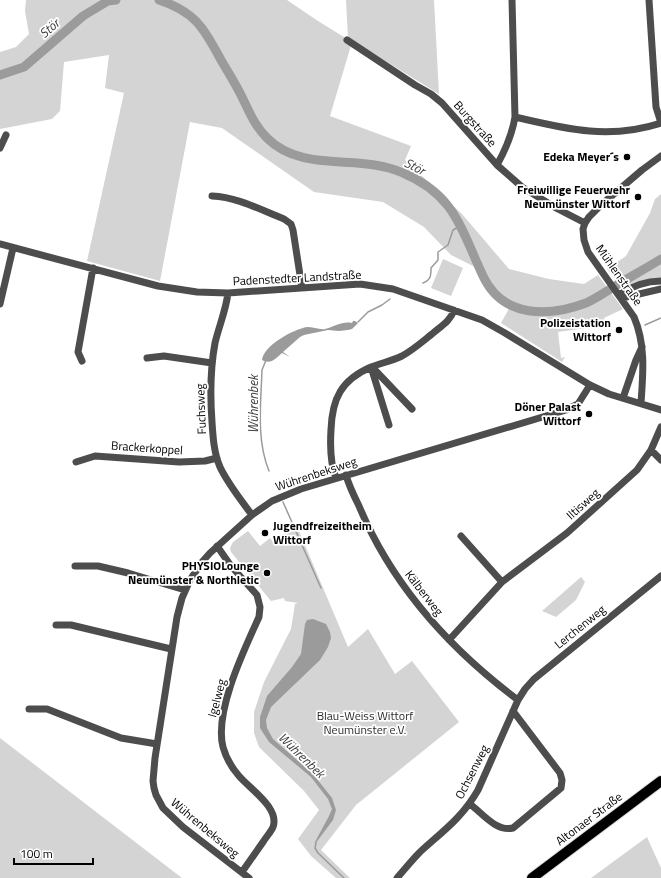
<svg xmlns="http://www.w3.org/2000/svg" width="661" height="878" viewBox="0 0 661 878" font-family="'Titillium Web',sans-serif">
<rect width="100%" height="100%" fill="#fff"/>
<path fill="#d4d4d4" d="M26,0H287L318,21L352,42L330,116L411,146L405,160L462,214L509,269L549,279L584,284L598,275L623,309L604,318L607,325L558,332L561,358L565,357L562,362L501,323L511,305L497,295L490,288L481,270L451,255L424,227L383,202L314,192L222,128L190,122L160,281L87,261L124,93L105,88L109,55L64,62L60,111L52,119L0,129V52L16,47L29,34L25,11Z
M346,0H434L439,94L348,38Z
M661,194V279L623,290L607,269L626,256L650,213L655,199Z
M443,259L463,268L451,296L431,288Z
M296,524L348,647L368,629L395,674L412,661L459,722L356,805L321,850L350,878H336L311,856L298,839L319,810L304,791L259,747L254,733V712L264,682L291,629L295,604L298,603L285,601L284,598L271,601L231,552L230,548L233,542L248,531L260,546L270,538L273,542Z
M581,577L585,582L576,600L556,617L542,611Z
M0,738L182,878H0Z
M647,837L661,868V878H591Z"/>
<path fill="#9b9b9b" d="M353,321H355L358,323L352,329L348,330L339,331L328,330L304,335L300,337L283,352L290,357L282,353C276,358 271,365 262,360C264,345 294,329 307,327C313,327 320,330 325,329C334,327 342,321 352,323Z
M313,619L326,624L330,632L331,638L328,647L320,660L271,707L266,720L267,728L273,739L313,774L332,798L336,810L333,820L315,844V842L329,816L332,809L328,799L311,777L269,742L260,728V717L267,696L292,667L301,654L305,624L307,620Z"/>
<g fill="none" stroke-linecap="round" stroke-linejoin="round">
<path stroke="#9b9b9b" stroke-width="1.5" d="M423,283C431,280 431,275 431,268L438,260V252L448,245L453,230L460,226
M358,322L368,312L382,305L390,299
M645,325L661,318
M266,360L262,370C261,403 256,439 269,471
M283,502L321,588
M316,843L315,848L318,853L344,878"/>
<path stroke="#9b9b9b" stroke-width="9" d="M159,0C196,12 204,29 221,60C228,72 235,83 241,95C249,111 254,125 267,138C303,174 360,153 403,173C420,180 437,192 448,206C463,225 473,256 484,278C504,318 549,317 586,303C595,299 604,293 612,288C628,278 645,269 661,259
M0,75L24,67L83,16L108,1L116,0"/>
<g stroke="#dbdbdb" stroke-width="12">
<path id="major" d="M532,878L661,781"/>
</g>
<path stroke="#4d4d4d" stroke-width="7" d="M512,0L515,117
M649,0L656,107L661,123
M347,40L415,85L431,94L442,103L497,165L522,187L556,208L585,223
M0,148L6,135
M497,165C506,149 512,135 515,117C566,129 609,140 661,123
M212,196C237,197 261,210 284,219L291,224L293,230L302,288
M0,244L158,286L197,292L228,293L360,284L393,289L482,320L505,333L590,385L609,394L661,410
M228,293C226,310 219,326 215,343C210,370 210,395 212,422C213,438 214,453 220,467C228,484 241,500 252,515
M619,295C632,286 646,281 661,281
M622,298L661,289
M0,304L13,248
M147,358L164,356L212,363
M82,361L78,352L93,268
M371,367L389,425
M373,368L412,409
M623,398L636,360L642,347
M641,403C643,374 646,345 634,317L588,252L584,240L583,229L585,223L589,217L601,205L642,170L661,156
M651,450L661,460
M76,462L95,456L179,462L205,461L217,458
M346,475C349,486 354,496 359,506C392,585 450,649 518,700
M336,478C330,463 330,446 331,430C332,399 341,380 371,367C381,363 392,361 402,356C413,350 422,342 432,334C441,326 450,322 454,310
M461,536L502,582
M217,546L231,566L257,595L260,607L259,617C244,650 214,712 223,747C226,758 232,768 239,776C250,789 280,808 273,827C271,832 266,837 263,842C256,852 249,862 242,872
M75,566H98L128,573L185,590
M56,625H71L171,649
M449,640L502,582L567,533L637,470L651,450L661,427
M29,709H47L121,738L157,744
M470,804C482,813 496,832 513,828L561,788L562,780L560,773L513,711
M249,878L183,827L163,808L156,795L154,788L153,781L155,758L177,617L182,598L190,580L202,562L210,553L252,515L272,501L301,489L566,410L578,404L590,385
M397,878C405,869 412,860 420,852C443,831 462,818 478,790L518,700L525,689L534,679L661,576"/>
<use href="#major" stroke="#000" stroke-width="10"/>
</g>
<g fill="#000" stroke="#fff" stroke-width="1.5">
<circle cx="627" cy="157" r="4"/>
<circle cx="638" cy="197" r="4"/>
<circle cx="619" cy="330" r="4"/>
<circle cx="589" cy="414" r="4"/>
<circle cx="265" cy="533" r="4"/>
<circle cx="267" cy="573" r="4"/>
</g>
<g text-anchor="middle" stroke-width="3.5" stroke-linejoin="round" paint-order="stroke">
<g font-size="12" fill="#000" stroke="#fff">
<text transform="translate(475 124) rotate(48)" y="4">Burgstraße</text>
<text transform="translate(619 275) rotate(55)" y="4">Mühlenstraße</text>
<text transform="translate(297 278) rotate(-3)" y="4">Padenstedter Landstraße</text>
<text transform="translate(201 409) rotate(-92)" y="4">Fuchsweg</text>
<text transform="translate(147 448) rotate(4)" y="4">Brackerkoppel</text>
<text transform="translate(316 474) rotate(-18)" y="4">Wührenbeksweg</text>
<text transform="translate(583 504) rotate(-42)" y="4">Iltisweg</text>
<text transform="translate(424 593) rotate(52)" y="4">Kälberweg</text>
<text transform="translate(580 627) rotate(-39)" y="4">Lerchenweg</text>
<text transform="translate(217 698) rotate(-75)" y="4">Igelweg</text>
<text transform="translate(472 772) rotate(-63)" y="4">Ochsenweg</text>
<text transform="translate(589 819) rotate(-37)" y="4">Altonaer Straße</text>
<text transform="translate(205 828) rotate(40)" y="4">Wührenbeksweg</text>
</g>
<g font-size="12" font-weight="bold" fill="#000" stroke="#fff" text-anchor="end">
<text x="619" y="161">Edeka Meyer´s</text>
<text x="630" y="194">Freiwillige Feuerwehr<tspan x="630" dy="14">Neumünster Wittorf</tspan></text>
<text x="611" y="327">Polizeistation<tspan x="611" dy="14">Wittorf</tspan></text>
<text x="581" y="411">Döner Palast<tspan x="581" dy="14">Wittorf</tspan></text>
<text x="273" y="530" text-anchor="start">Jugendfreizeitheim<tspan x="273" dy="14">Wittorf</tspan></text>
<text x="259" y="570">PHYSIOLounge<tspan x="259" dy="14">Neumünster &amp; Northletic</tspan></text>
</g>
<g font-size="12" fill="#2b2b2b" stroke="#fff">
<text x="365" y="720">Blau-Weiss Wittorf<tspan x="365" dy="14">Neumünster e.V.</tspan></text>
</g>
<g font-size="13" font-style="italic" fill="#3c3c3c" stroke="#fff">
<text transform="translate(49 28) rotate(-41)" y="5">Stör</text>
<text transform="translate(415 166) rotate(27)" y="5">Stör</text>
<text transform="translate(253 404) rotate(-90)" y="5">Wührenbek</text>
<text transform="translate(302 755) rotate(44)" y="5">Wührenbek</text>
</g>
</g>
<path d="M14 858v6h79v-6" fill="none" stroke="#000000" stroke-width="2"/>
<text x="20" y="858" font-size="12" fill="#000000" stroke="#ffffff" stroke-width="3" paint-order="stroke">100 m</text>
</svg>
